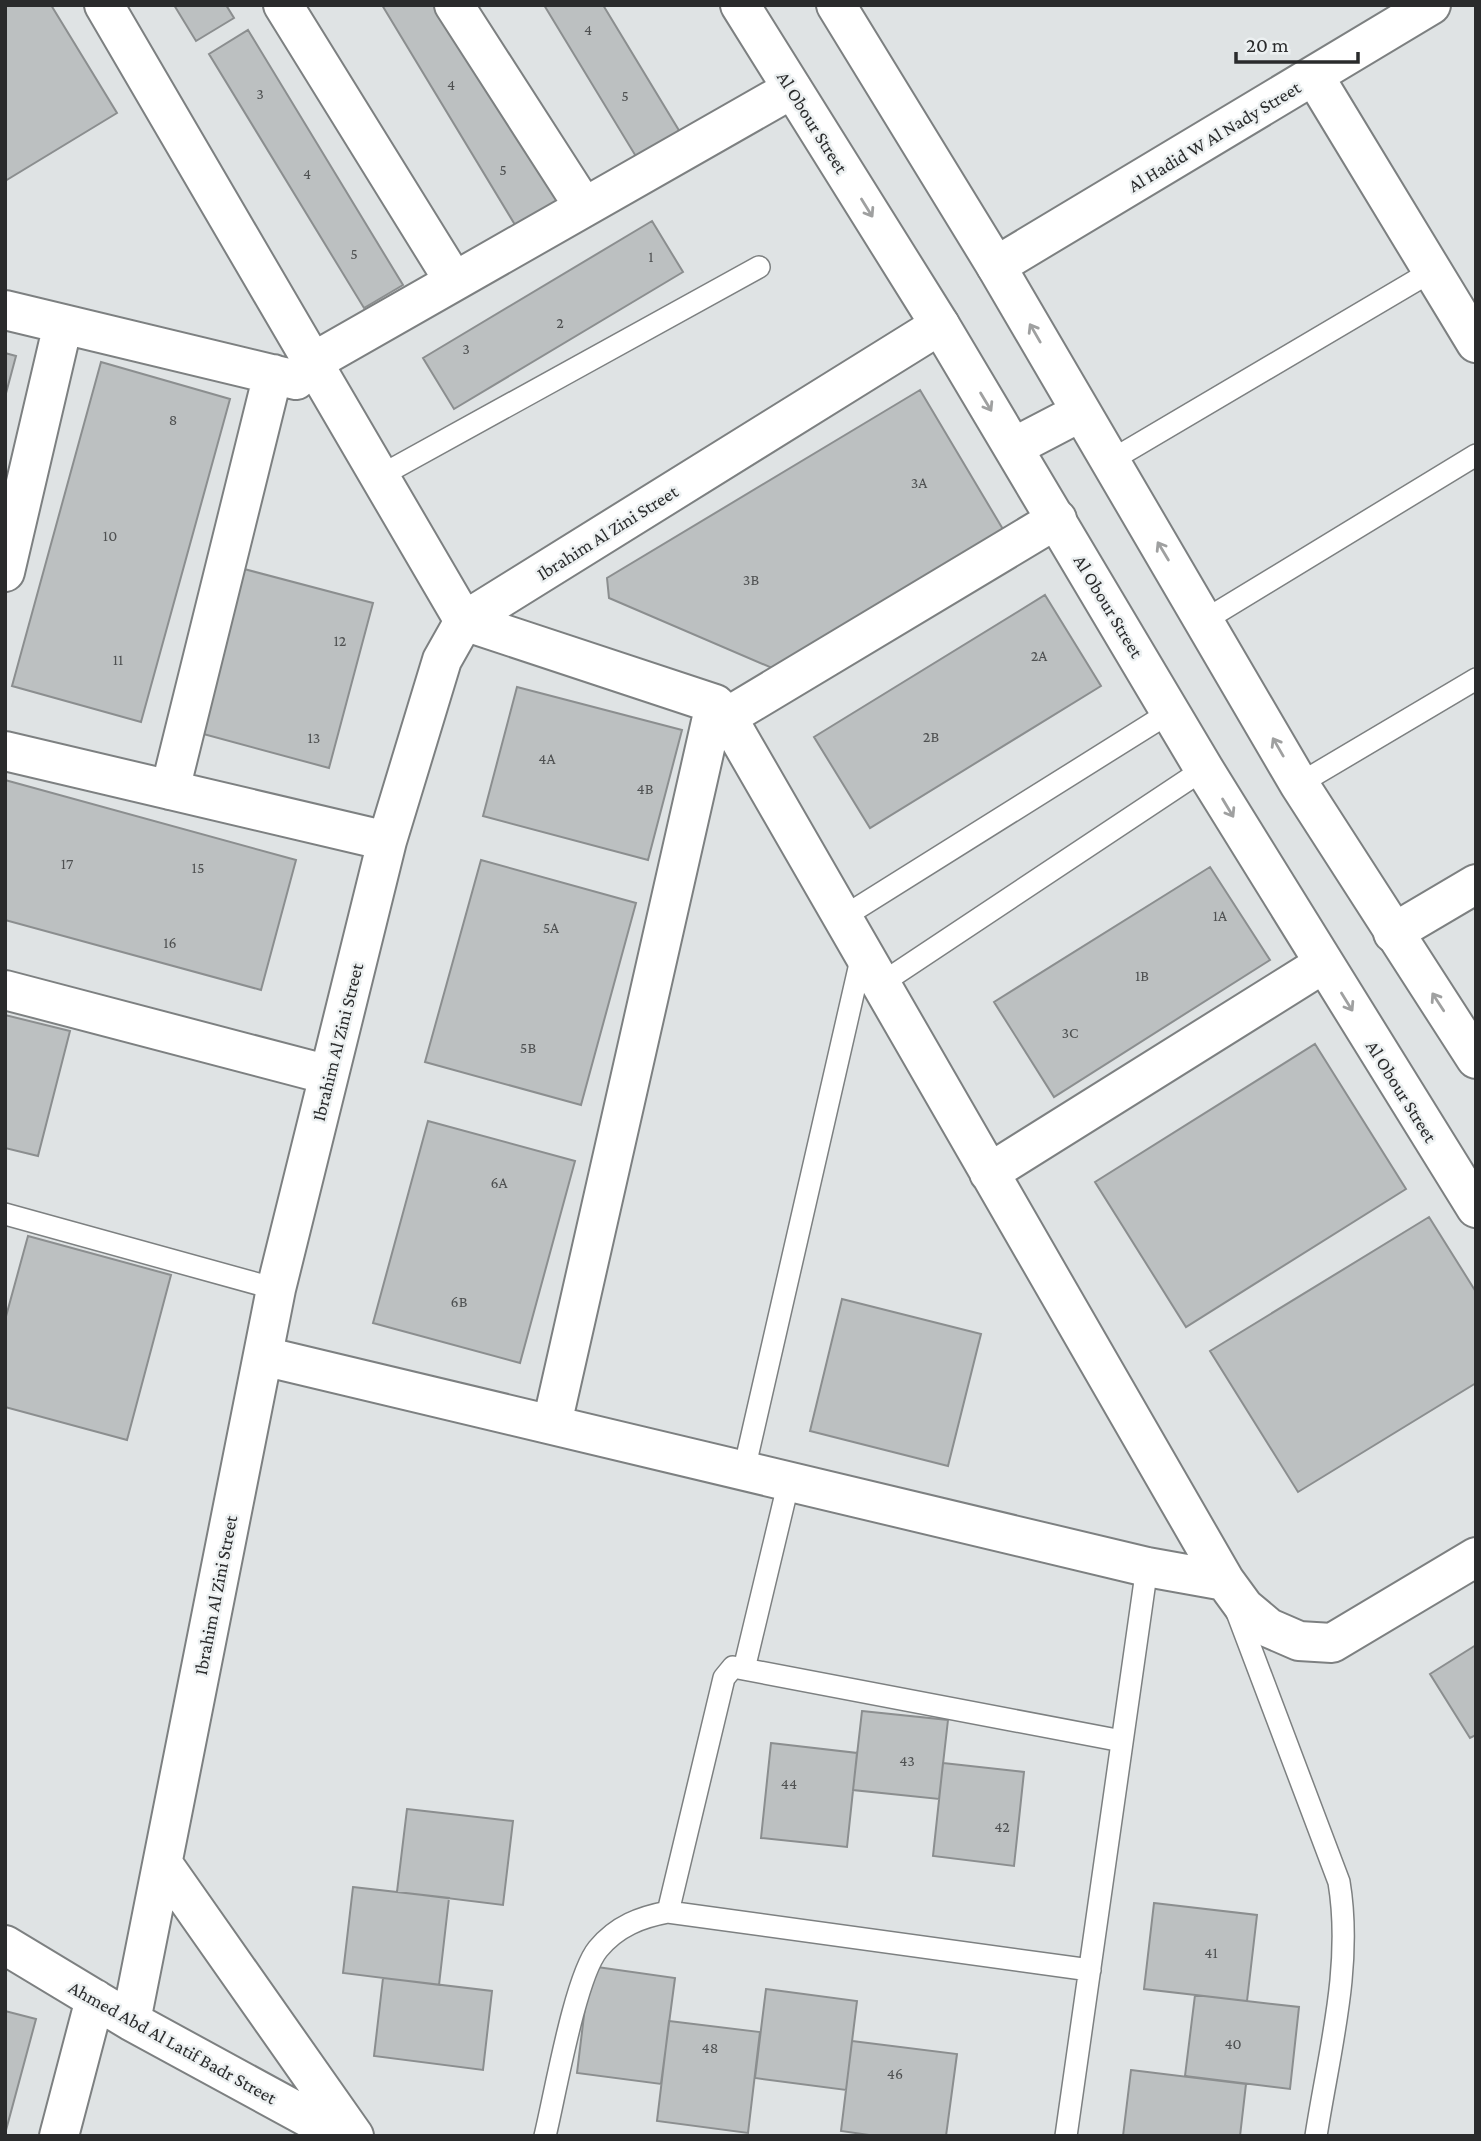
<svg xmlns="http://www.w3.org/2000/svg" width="1481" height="2141" viewBox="0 0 1481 2141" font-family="'Crimson Pro',serif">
<rect width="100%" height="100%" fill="#dfe3e4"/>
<path fill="#bcc0c1" stroke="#8b8e8f" stroke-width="2" d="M5,5H51L117,113L5,181Z
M174,5H226L234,18L196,41Z
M382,5H441L566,212L523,238Z
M544,5H603L686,142L643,168Z
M248,30L403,285L364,308L209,54Z
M652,221L683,272L454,409L423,358Z
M5,353L16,356L5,397Z
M101,362L230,399L141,722L12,686Z
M920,390L1004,531L772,668L609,598L607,578Z
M229,565L373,603L329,768L185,729Z
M1045,595L1101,686L870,828L814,737Z
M517,687L682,730L648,860L483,816Z
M5,780L296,860L261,990L5,920Z
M481,860L636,903L581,1105L425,1062Z
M1210,867L1270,960L1054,1097L994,1002Z
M5,1015L70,1031L38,1156L5,1148Z
M1315,1044L1406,1189L1186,1327L1095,1182Z
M428,1121L575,1161L520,1363L373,1323Z
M1429,1217L1476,1292V1383L1298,1492L1210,1351Z
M28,1236L171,1275L127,1440L5,1407V1320Z
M842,1299L981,1334L948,1466L810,1431Z
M1476,1645V1735L1470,1738L1430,1674Z
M862,1711L948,1720L939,1799L853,1790Z
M771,1743L857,1753L847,1847L761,1838Z
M943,1763L1024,1772L1014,1866L933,1856Z
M407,1809L513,1821L503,1905L397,1892Z
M353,1887L449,1898L439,1985L343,1973Z
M1154,1903L1257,1915L1247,2001L1144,1989Z
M590,1966L675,1978L661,2084L577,2073Z
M383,1978L492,1991L483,2070L374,2056Z
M766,1989L857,2001L846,2090L755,2078Z
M1195,1995L1299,2007L1290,2089L1185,2076Z
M5,2011L36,2019L5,2134Z
M669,2021L760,2032L748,2133L657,2121Z
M852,2041L957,2054L946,2136H876L841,2131Z
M1131,2070L1246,2084L1240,2136H1123Z"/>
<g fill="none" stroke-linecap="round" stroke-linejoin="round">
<g stroke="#7d8081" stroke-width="24">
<path id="lane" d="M1110,461L1432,271
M380,476L759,267
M1205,620L1476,455
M1299,784L1476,679
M840,919L1172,711
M879,985L1204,769
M5,1214L276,1289
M744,1470L862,955
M1235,1607L1339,1882C1353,1966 1329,2052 1316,2136
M744,1669L789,1481
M668,1912L724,1678L733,1667L1122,1741
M545,2136C555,2095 575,1977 598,1949C617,1926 641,1917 668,1912L1090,1970
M1066,2136L1147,1567"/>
</g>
<g stroke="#7d8081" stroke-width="42">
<path id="street" d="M104,5L464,621L715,704L727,717L1225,1581L1244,1607L1269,1628L1299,1641L1332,1643L1476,1557
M283,5L454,281
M454,5L584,207
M1314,76L1476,343
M996,266L1431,5
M5,310L296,380
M313,362L792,89
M5,572L63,324
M727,717L1057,519
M5,751L387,841
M170,790L273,374
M1393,933L1476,884
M5,990L329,1075
M989,1173L1323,964
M263,1356L1147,1567L1225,1581
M552,1424L715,704
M163,1864L354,2136
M5,1945L131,2021L342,2136
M131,2021L276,1289L387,841L442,660L464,621L940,325
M59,2136L95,1999"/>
</g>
<g stroke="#7d8081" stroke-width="42">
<path id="secondary" d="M740,5L940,325L1204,769L1476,1208
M836,5L996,266L1299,784L1476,1059
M1014,447L1081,412"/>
</g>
<use href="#lane" stroke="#fff" stroke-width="21"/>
<use href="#street" stroke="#fff" stroke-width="38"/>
<use href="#secondary" stroke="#fff" stroke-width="38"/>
</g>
<defs><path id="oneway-shaft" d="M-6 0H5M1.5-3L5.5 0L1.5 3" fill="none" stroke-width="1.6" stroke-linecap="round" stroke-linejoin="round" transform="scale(1.75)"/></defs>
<g stroke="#9fa0a0">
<use href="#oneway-shaft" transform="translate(867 208) rotate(58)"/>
<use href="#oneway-shaft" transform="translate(1035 333) rotate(-120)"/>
<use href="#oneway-shaft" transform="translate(986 402) rotate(59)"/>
<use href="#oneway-shaft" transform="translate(1163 551) rotate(-121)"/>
<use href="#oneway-shaft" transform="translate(1278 747) rotate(-120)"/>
<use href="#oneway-shaft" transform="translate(1228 808) rotate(59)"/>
<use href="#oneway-shaft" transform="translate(1347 1002) rotate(58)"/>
<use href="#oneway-shaft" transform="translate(1438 1002) rotate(-123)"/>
</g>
<g text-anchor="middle" stroke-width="5" stroke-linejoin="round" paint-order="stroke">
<g font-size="16" fill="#4e5051">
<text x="588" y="35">4</text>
<text x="451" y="90">4</text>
<text x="260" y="99">3</text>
<text x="625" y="101">5</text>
<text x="503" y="175">5</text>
<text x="307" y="179">4</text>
<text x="354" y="259">5</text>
<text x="651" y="262">1</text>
<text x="560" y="328">2</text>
<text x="466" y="354">3</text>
<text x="173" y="425">8</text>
<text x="919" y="488">3A</text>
<text x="110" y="541">10</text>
<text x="751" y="585">3B</text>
<text x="340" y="646">12</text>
<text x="1039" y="661">2A</text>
<text x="118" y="665">11</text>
<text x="931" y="742">2B</text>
<text x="314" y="743">13</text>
<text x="547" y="764">4A</text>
<text x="645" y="794">4B</text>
<text x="67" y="869">17</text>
<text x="198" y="873">15</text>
<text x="1220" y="921">1A</text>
<text x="551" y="933">5A</text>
<text x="170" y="948">16</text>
<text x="1142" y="981">1B</text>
<text x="1070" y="1038">3C</text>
<text x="528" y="1053">5B</text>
<text x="499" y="1188">6A</text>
<text x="459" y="1307">6B</text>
<text x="907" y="1766">43</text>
<text x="789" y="1789">44</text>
<text x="1002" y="1832">42</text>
<text x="1211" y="1958">41</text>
<text x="1233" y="2049">40</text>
<text x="710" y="2053">48</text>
<text x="895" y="2079">46</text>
</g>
<g font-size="19" fill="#2a2b2c" stroke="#ecf0f1">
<text transform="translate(813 122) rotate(58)" y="7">Al Obour Street</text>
<text transform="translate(1214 136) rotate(-31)" y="7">Al Hadid W Al Nady Street</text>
<text transform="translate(607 532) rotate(-32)" y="7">Ibrahim Al Zini Street</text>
<text transform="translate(1109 606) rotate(59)" y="7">Al Obour Street</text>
<text transform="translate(337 1042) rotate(-76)" y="7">Ibrahim Al Zini Street</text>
<text transform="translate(1402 1091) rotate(58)" y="7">Al Obour Street</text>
<text transform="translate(215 1595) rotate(-79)" y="7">Ibrahim Al Zini Street</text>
<text transform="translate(173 2042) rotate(29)" y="7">Ahmed Abd Al Latif Badr Street</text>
</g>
</g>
<rect width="1481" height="2141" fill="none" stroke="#2a2b2c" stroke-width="14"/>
<path d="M1236 52v10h122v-10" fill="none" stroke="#2a2b2c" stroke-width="3.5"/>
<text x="1246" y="52" font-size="21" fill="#2a2b2c" stroke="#ecf0f1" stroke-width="5" paint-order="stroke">20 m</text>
</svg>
